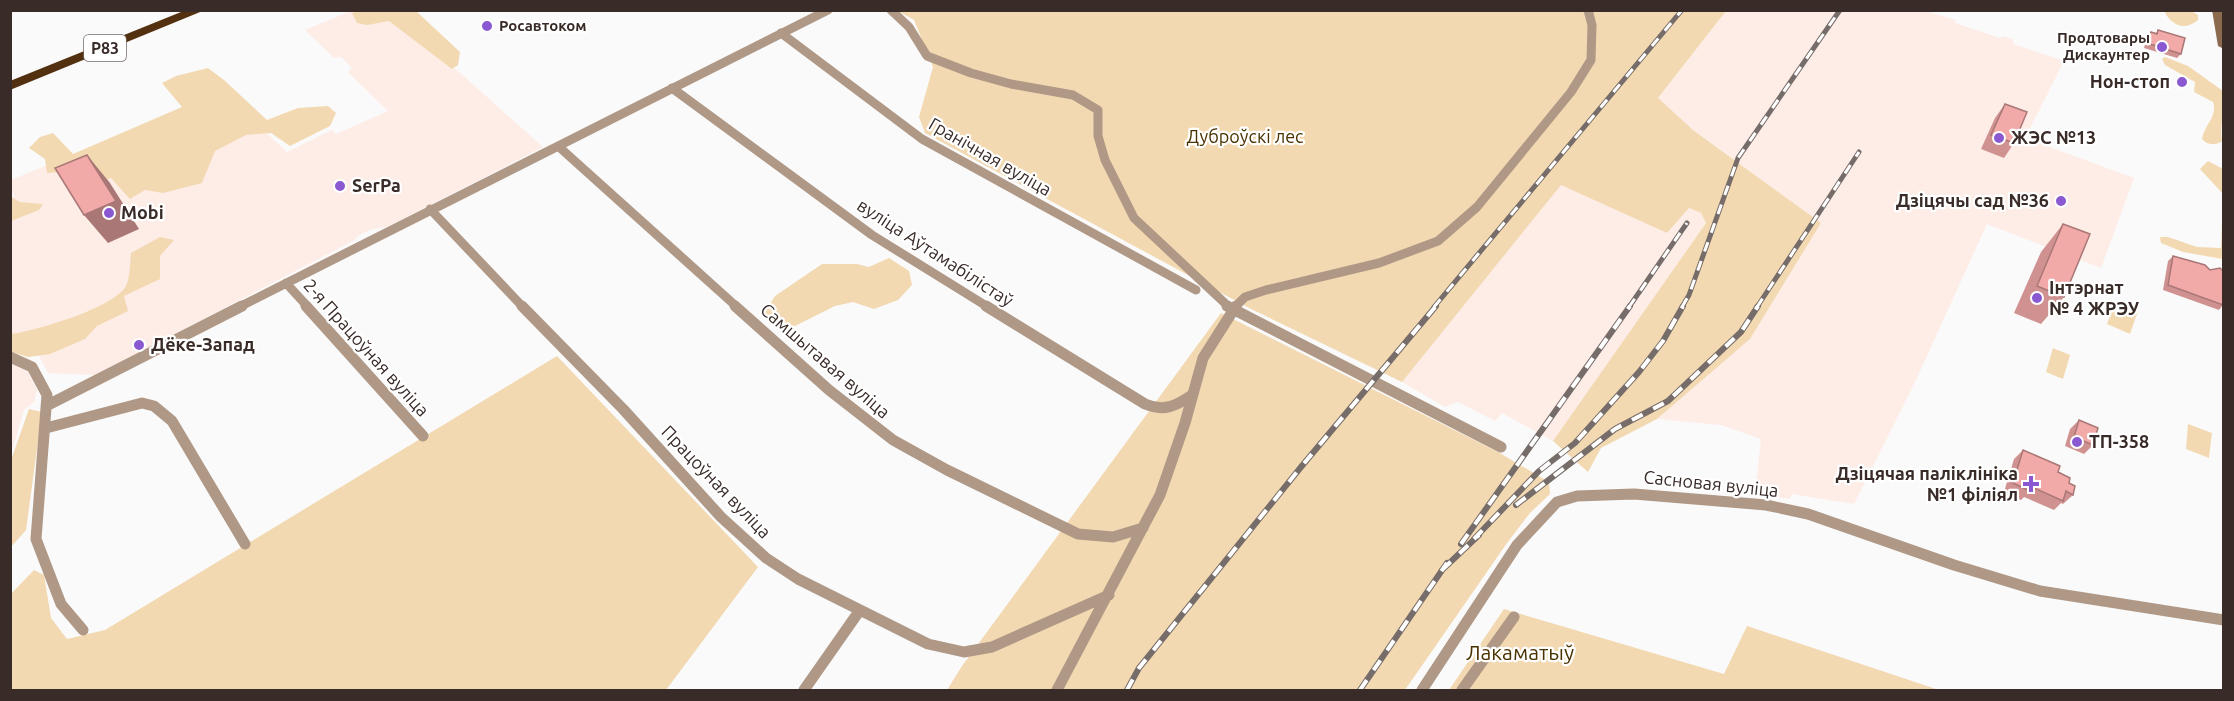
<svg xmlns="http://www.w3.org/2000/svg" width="2234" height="701" viewBox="0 0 2234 701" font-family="Ubuntu,sans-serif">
<rect width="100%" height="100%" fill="#fafafa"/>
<path fill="#feece7" d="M351,11H380L459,72L543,147L387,227L372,229L359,235L353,241L96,375L48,373L30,338L11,340L10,198L15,196L11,191V180L222,92L287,152L332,130L336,134L388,111L348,72L352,68L341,57L334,58L305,30Z
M1726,11H1925L1956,20L1955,23L2000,38L2002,36L2014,40L2013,44L2064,61L2025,138L2134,178L2101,268L1987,224L1915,382L1854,504L1792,494L1790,499L1755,494L1761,439L1721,425L1657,419L1750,339L1821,223L1655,102Z
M1561,184L1667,233L1689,208L1701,213L1706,223L1553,441L1502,413L1495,421L1458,402L1445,407L1402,382Z
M11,362L28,372L37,390L34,402L24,410L11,454Z"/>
<path fill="#f2d9b1" d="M361,10L416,11L460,52L458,65L452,69L389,21L367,25L357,23L352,13Z
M898,11H1726L1658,98L1693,130L1821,223L1750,339L1657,419L1601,448L1588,472L1553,441L1706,223L1701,213L1689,208L1667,233L1561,185L1402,382L1249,308L925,133L919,117L933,67L914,20Z
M2166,11H2191L2198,15V20C2185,31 2173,26 2165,13Z
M2165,57L2188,66L2223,91C2226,109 2219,125 2222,141C2215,146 2207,145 2202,139C2204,125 2218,117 2213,102L2194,92L2195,82L2165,65L2162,59Z
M208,68L224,80L267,120L298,108L328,106L336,113L330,126L290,146L271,133L246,135L215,151L202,183L163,193L145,190L130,199L111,178L77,192L61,172L47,173L45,159L29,148L40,137L53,133L73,154L182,107L162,83L176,76Z
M2208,161L2223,169V194L2200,169Z
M2223,195V259L2183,252L2161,243L2160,237H2168L2197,247L2221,248Z
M11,197L20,202L43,204L39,210L11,221Z
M160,237L174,240L160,256V279L124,296L128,311L97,326L85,339L50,354L28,357L11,352V334C35,331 114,308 126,286C130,278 130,262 131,253Z
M889,258L909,271L912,285L898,300L874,309L853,302L835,306L795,326H780L764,314L775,296L822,264H857L869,267Z
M2115,302L2138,311L2130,334L2107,324Z
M1221,313L1498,452L1549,482L1550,494L1530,513L1507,543L1405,690H947L962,666Z
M2053,348L2070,355L2063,379L2046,372Z
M557,356L758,567L666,690H11L10,595L34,570L44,575L51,618L67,639L105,630Z
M29,409L42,412L26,530L11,547V460Z
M2188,424L2212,433L2209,458L2186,449Z
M1504,609L1724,674L1747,626L1939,690H1449Z"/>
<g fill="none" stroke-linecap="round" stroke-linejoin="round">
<path stroke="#b09886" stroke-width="9" d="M891,10L909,27L927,56L971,73L1011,84L1073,95L1098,110V136L1105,160L1134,218L1229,307
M781,33L922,139L1196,290
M672,88L872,235L988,307
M558,146L737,307
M430,209L523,307
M286,283L308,307
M239,307L828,10
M1235,307L1245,297L1266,290L1379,263L1438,241L1477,207L1571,92L1591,60L1592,25L1588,10"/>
<path stroke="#b09886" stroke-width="11" d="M306,306L423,436
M522,306L623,409L721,517L766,558L798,579L928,644L964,652L992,647L1109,595
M735,306L829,390L893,440L947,470L1078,534L1113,537L1143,528
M986,306L1145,404C1164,412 1176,406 1192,395
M1227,306L1501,447
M10,357L32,367L47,395L36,539L61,604L83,630
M48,405L242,306
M46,428L142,403L154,406L172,421L245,544
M804,690L860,610
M1057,690L1160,495L1185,423L1203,358L1236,306
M1422,690L1517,545L1557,502L1577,496L1634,494L1766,505L1808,514L1954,565L2040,591L2224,620
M1462,690L1514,617"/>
<path fill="#8b6a4f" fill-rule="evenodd" d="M2212,10H2224V49L2218,46Z"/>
<path fill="#53300f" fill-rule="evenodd" d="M186,10H205L10,90V81Z"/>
<g stroke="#766d6a" stroke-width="5">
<path id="rail-far1" d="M1434,307L1682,10
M1629,307L1687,223
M1682,307L1689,295L1738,158L1840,10
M1757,307L1859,152"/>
</g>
<g stroke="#766d6a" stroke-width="6">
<path id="rail" d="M1516,505L1615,429L1668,401L1741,332L1758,306
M1474,539L1539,471L1575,443L1639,372L1663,341L1683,306
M1461,544L1630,306
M1442,570L1479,535
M1127,690L1139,668L1301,467L1436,306
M1360,690L1447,563"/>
</g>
<use href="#rail-far1" stroke="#fff" stroke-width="3" stroke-dasharray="10" stroke-linecap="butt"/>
<use href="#rail" stroke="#fff" stroke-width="4" stroke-dasharray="12" stroke-linecap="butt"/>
</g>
<path fill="#d09291" d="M2158,30L2181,54L2177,58L2144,48L2147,37L2151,32L2156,33Z
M2005,104L2014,143L2004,158L1981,149L1995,118Z
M2063,224L2064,297L2041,324L2014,313L2041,252Z
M2173,256L2210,270L2223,305L2219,310L2163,290L2168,261Z
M2079,420L2093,445L2084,454L2065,446L2070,429Z
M2023,450L2058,472L2069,483L2073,495L2063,504L2061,503L2054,510L2024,497L2021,500L2004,492L2014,459Z"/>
<path fill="#a97776" d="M87,155L110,183L139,229L108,243L84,215Z"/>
<path fill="#f2aaa9" stroke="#a97776" stroke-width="1.5" d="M2158,30L2185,38L2181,54L2147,43L2151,32L2157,34Z
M2005,104L2027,112L2014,143L1991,135Z
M87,155L116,201L84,215L55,168Z
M2063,224L2090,234L2064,297L2037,286Z
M2173,256L2205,265L2210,270L2220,268L2223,271V305L2168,285Z
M2079,420L2098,428L2093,445L2074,437Z
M2023,450L2060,466L2058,472L2070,478L2069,483L2075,486L2073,495L2066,491L2063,501L2032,487L2030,491L2013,483Z"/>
<g fill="#8a58d1" stroke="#fff" stroke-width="2">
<circle cx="487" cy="26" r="6"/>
<circle cx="2162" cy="47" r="6"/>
<circle cx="2182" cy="82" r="6"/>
<circle cx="1999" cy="138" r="6"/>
<circle cx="340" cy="186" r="6"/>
<circle cx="2061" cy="201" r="6"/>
<circle cx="109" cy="213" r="6"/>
<circle cx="2037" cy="298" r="6"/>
<circle cx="139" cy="345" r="6"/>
<circle cx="2077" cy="442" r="6"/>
<path d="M2028 475h6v6h6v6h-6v6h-6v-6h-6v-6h6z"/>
</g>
<g text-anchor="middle" stroke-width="4.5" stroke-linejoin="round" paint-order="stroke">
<g font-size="15" font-weight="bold" fill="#392c28" stroke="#fff" text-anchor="start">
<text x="499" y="31">Росавтоком</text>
<text x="2150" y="43" text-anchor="end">Продтовары<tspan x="2150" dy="17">Дискаунтер</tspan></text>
</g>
<rect fill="#fff" stroke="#746b68" stroke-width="1.5" x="84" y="35" width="42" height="26" rx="4.5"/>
<g font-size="16" font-weight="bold" fill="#392c28">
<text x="105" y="54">Р83</text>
</g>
<g font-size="18" font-weight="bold" fill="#392c28" stroke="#fff" text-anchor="start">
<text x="2170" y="88" text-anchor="end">Нон-стоп</text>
<text x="2011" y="144">ЖЭС №13</text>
<text x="352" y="192">SerPa</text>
<text x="2049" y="207" text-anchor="end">Дзіцячы сад №36</text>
<text x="121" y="219">Mobi</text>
<text x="2049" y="294">Інтэрнат<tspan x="2049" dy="21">№ 4 ЖРЭУ</tspan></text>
<text x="151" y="351">Дёке-Запад</text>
<text x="2089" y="448">ТП-358</text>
<text x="2018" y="480" text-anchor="end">Дзіцячая паліклініка<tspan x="2018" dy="21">№1 філіял</tspan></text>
</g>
<g font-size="18" fill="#493100" stroke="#fff">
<text x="1245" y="143">Дуброўскі лес</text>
</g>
<g font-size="18" fill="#392c28" stroke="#fff">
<text transform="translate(990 157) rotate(30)" y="6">Гранічная вуліца</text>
<text transform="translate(935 253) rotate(33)" y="6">вуліца Аўтамабілістаў</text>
<text transform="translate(366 348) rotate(48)" y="6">2-я Працоўная вуліца</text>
<text transform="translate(825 361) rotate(41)" y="6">Самшытавая вуліца</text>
<text transform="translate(716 482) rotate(46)" y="6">Працоўная вуліца</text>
<text transform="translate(1711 484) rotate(6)" y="6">Сасновая вуліца</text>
</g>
<g font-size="21" fill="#493100" stroke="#fff">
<text x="1520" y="660">Лакаматыў</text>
</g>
</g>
<rect width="2234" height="701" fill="none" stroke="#392c28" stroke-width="24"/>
</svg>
